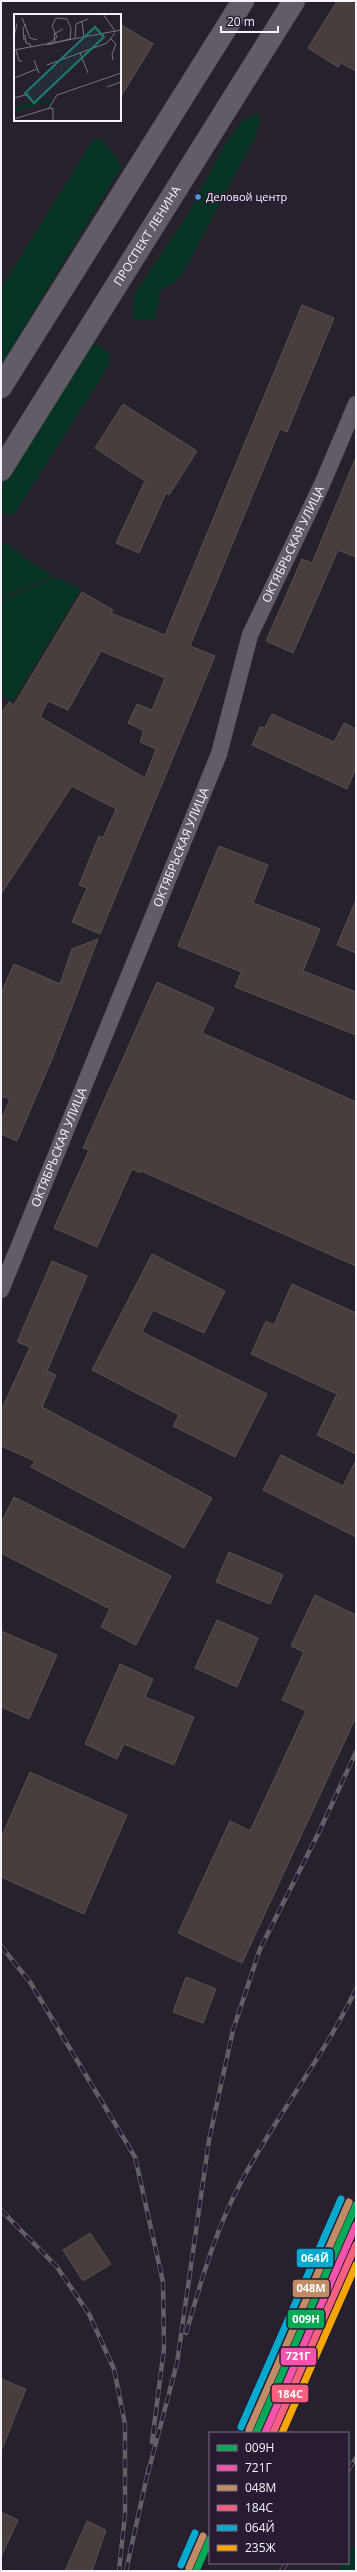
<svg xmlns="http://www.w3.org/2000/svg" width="357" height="2572" viewBox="0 0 357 2572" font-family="'Open Sans',sans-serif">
<rect width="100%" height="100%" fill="#27212d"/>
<path fill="#053324" d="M261,113L256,136L180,278L160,291L155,320L133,319L134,295L188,214L225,144L243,120Z
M102,139L122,166L1,365V288L93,140Z
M97,344L109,352V365L14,515L1,513V485L86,347Z
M1,543L11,546L26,559L54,576L1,598Z
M56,577L81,589L12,702L1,696V600Z
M356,2543V2571H338L343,2563H348V2555Z"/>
<path fill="#483f3c" stroke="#585151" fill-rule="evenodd" d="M337,1H349L356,5V71L341,63L338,67L308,48Z
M120,24L153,44L120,98Z
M302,305L334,318L287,432L280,429L190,646L215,656L100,934L72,922L87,888L79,885L99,836L103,838L116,809L72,786L1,894V713L9,702L14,705L82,592L113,610L111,613L165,635ZM101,651L165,678L152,710L137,704L128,723L144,731L140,742L156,749L145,778L40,717L48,701L68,710Z
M123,404L197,451L169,495L166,493L139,553L116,543L145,481L95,448Z
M356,457V557L338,550L293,653L266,641L302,559L312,563Z
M272,714L334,742L344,723L356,729V768L347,789L252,745L260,727L265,728Z
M219,846L268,865L253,903L320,929L303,971L356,992V1035L235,987L241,972L178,946Z
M356,900V953L337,945Z
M98,939L52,1059L17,1141L1,1134V1120L10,1099L1,1096V993L14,964L60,984L72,949Z
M157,982L214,1008L202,1033L356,1102V1266L141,1171L140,1173L132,1169L97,1247L54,1228L89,1150L83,1148Z
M152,1254L225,1291L204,1333L153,1310L142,1332L267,1394L235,1457L173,1426L179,1415L92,1370Z
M52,1261L87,1276L47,1371L56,1375L42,1407L212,1498L184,1548L31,1467L35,1461L1,1446V1411L30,1347L17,1342Z
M292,1284L356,1313V1454L317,1435L337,1394L251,1354L266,1321L274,1325Z
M281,1455L343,1486L356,1460V1537L263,1490Z
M14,1497L171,1576L136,1645L101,1627L110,1609L1,1553V1523Z
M229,1552L283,1575L270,1604L216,1582Z
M315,1595L356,1615V1717L242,1963L178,1933L230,1821L250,1831L306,1711L282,1700L304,1652L291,1646Z
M217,1620L258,1638L237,1687L195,1668Z
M1,1631L57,1655L29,1719L1,1707Z
M120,1664L153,1679L145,1697L194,1717L174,1765L124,1744L117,1759L85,1744Z
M30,1772L127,1815L84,1914L1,1877V1838Z
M186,1977L216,1989L203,2023L173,2012Z
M90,2233L111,2264L83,2281L63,2250Z
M1,2379L26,2389L2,2449L1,2448Z
M1,2512L18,2520L1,2557Z
M87,2521L106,2530L92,2571H65Z"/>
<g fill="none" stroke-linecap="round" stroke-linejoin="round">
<g stroke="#423d47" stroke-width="17">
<g id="minor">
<path id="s1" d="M1,1290L219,754L250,635L323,482L356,404"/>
</g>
</g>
<g stroke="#423d47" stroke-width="23">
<g id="secondary">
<path d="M1,387L243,1"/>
<path id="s2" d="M1,470L294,1"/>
</g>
</g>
<use href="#minor" stroke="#615c66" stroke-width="16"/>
<use href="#secondary" stroke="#615c66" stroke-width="22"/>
<g stroke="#635f68" stroke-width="4.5">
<path id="rail" d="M1,1946L30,1982L135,2157L163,2282L164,2348L152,2442
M1,2210L57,2267L89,2314L114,2369L125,2424V2515L119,2571
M186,2333C201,2282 215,2231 240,2184C275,2117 323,2058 356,1989
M348,2470L356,2458
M148,2473L177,2363L209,2140L233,2030L260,1949L319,1832L356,1752
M126,2571L149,2467
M281,2571L287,2563"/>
</g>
<use href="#rail" stroke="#281c32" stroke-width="3" stroke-dasharray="9" stroke-linecap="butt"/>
<g stroke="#281c32" stroke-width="10">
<path id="rail-1" d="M256,2433L356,2205
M196,2571L210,2539"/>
</g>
<g stroke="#281c32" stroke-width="10">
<path id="rail-2" d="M265,2433L356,2225"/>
</g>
<g stroke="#281c32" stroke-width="10">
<path id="rail-3" d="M249,2430L349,2202
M189,2568L203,2536"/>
</g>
<g stroke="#281c32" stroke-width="10">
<path id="rail-4" d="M273,2433L356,2245"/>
</g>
<g stroke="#281c32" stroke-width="10">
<path id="rail-5" d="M241,2427L341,2199
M181,2565L195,2533"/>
</g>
<g stroke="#281c32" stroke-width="10">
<path id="rail-6" d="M282,2433L356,2265"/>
</g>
<use href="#rail-1" stroke="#06aa56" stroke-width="7"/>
<use href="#rail-2" stroke="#f653ac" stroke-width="7"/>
<use href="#rail-3" stroke="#c18c65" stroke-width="7"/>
<use href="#rail-4" stroke="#f8607d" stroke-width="7"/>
<use href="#rail-5" stroke="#00a9ce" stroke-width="7"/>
<use href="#rail-6" stroke="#f7a600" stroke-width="7"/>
</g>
<circle fill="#4699e1" stroke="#281c32" stroke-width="1.5" cx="198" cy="197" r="3.5"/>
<g text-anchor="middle" stroke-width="3" stroke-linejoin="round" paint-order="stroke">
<g font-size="11" fill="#f7f1fd" stroke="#281c32" text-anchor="start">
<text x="206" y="201">Деловой центр</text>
</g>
<g font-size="12" fill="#f7f1fd" stroke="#281c32">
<text dy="4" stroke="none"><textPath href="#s2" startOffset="276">ПРОСПЕКТ ЛЕНИНА</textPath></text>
<text dy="4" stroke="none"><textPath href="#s1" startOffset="802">ОКТЯБРЬСКАЯ УЛИЦА</textPath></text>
<text dy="4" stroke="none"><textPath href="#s1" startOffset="478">ОКТЯБРЬСКАЯ УЛИЦА</textPath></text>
<text dy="4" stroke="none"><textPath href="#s1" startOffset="154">ОКТЯБРЬСКАЯ УЛИЦА</textPath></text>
</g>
</g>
<g transform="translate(14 14)">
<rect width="107" height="107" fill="#27212d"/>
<path d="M37,85L35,93L32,88L0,98V93Z" fill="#053324"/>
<path fill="none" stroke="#7a7480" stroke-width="1" d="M89,0L101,17M8,4L16,24L23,26M42,4L53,5L57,14L56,25L33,31L43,23L38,12ZM68,7L70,23M11,21L12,29L16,30L17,33M0,22L3,10M61,24L62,10L74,5M97,25L102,30L98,40L99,46M10,26L9,14L12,10M41,28L40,20L49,15M0,36L107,16M2,36L5,47H8M66,39L74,59M20,46L25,59M33,51L93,29L101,19M0,64L23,55M93,73L107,68M0,84L15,80M35,94L43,81L107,59M39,94V107M0,105L36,94L39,95"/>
<path fill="#1b7c75" fill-opacity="0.15" stroke="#1b7c75" stroke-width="2" d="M81,13L90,23L20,89L11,79Z"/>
<rect width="107" height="107" fill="none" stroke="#f7f1fd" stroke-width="2"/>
</g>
<g stroke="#281c32" stroke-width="1.5">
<rect x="296" y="2248" width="38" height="20" rx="4" fill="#00a9ce"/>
<rect x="292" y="2279" width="38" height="19" rx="4" fill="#c18c65"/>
<rect x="287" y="2309" width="38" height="20" rx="4" fill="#06aa56"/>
<rect x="280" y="2347" width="37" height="19" rx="4" fill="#f653ac"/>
<rect x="271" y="2384" width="38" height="19" rx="4" fill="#f8607d"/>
</g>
<g font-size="11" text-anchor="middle" font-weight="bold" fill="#fff">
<text x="315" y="2262">064Й</text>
<text x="311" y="2292">048М</text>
<text x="306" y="2323">009Н</text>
<text x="298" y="2360">721Г</text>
<text x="290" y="2398">184С</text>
</g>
<rect width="357" height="2572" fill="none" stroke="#f7f1fd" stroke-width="4"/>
<rect x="209" y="2432" width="140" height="132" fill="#281c32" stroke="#7b7183"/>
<rect x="217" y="2445" width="20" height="6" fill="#06aa56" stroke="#7b7183"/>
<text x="245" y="2452" font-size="12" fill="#f7f1fd">009Н</text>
<rect x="217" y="2465" width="20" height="6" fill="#f653ac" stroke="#7b7183"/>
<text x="245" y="2472" font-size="12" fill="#f7f1fd">721Г</text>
<rect x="217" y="2485" width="20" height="6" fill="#c18c65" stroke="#7b7183"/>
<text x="245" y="2492" font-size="12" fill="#f7f1fd">048М</text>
<rect x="217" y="2505" width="20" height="6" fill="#f8607d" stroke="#7b7183"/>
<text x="245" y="2512" font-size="12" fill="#f7f1fd">184С</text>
<rect x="217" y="2525" width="20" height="6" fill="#00a9ce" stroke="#7b7183"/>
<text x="245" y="2532" font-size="12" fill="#f7f1fd">064Й</text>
<rect x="217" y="2545" width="20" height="6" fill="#f7a600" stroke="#7b7183"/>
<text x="245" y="2552" font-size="12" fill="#f7f1fd">235Ж</text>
<path d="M221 26v6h57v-6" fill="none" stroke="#f7f1fd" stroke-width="2"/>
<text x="227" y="26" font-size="12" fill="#f7f1fd" stroke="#281c32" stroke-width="3" paint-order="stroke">20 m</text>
</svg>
